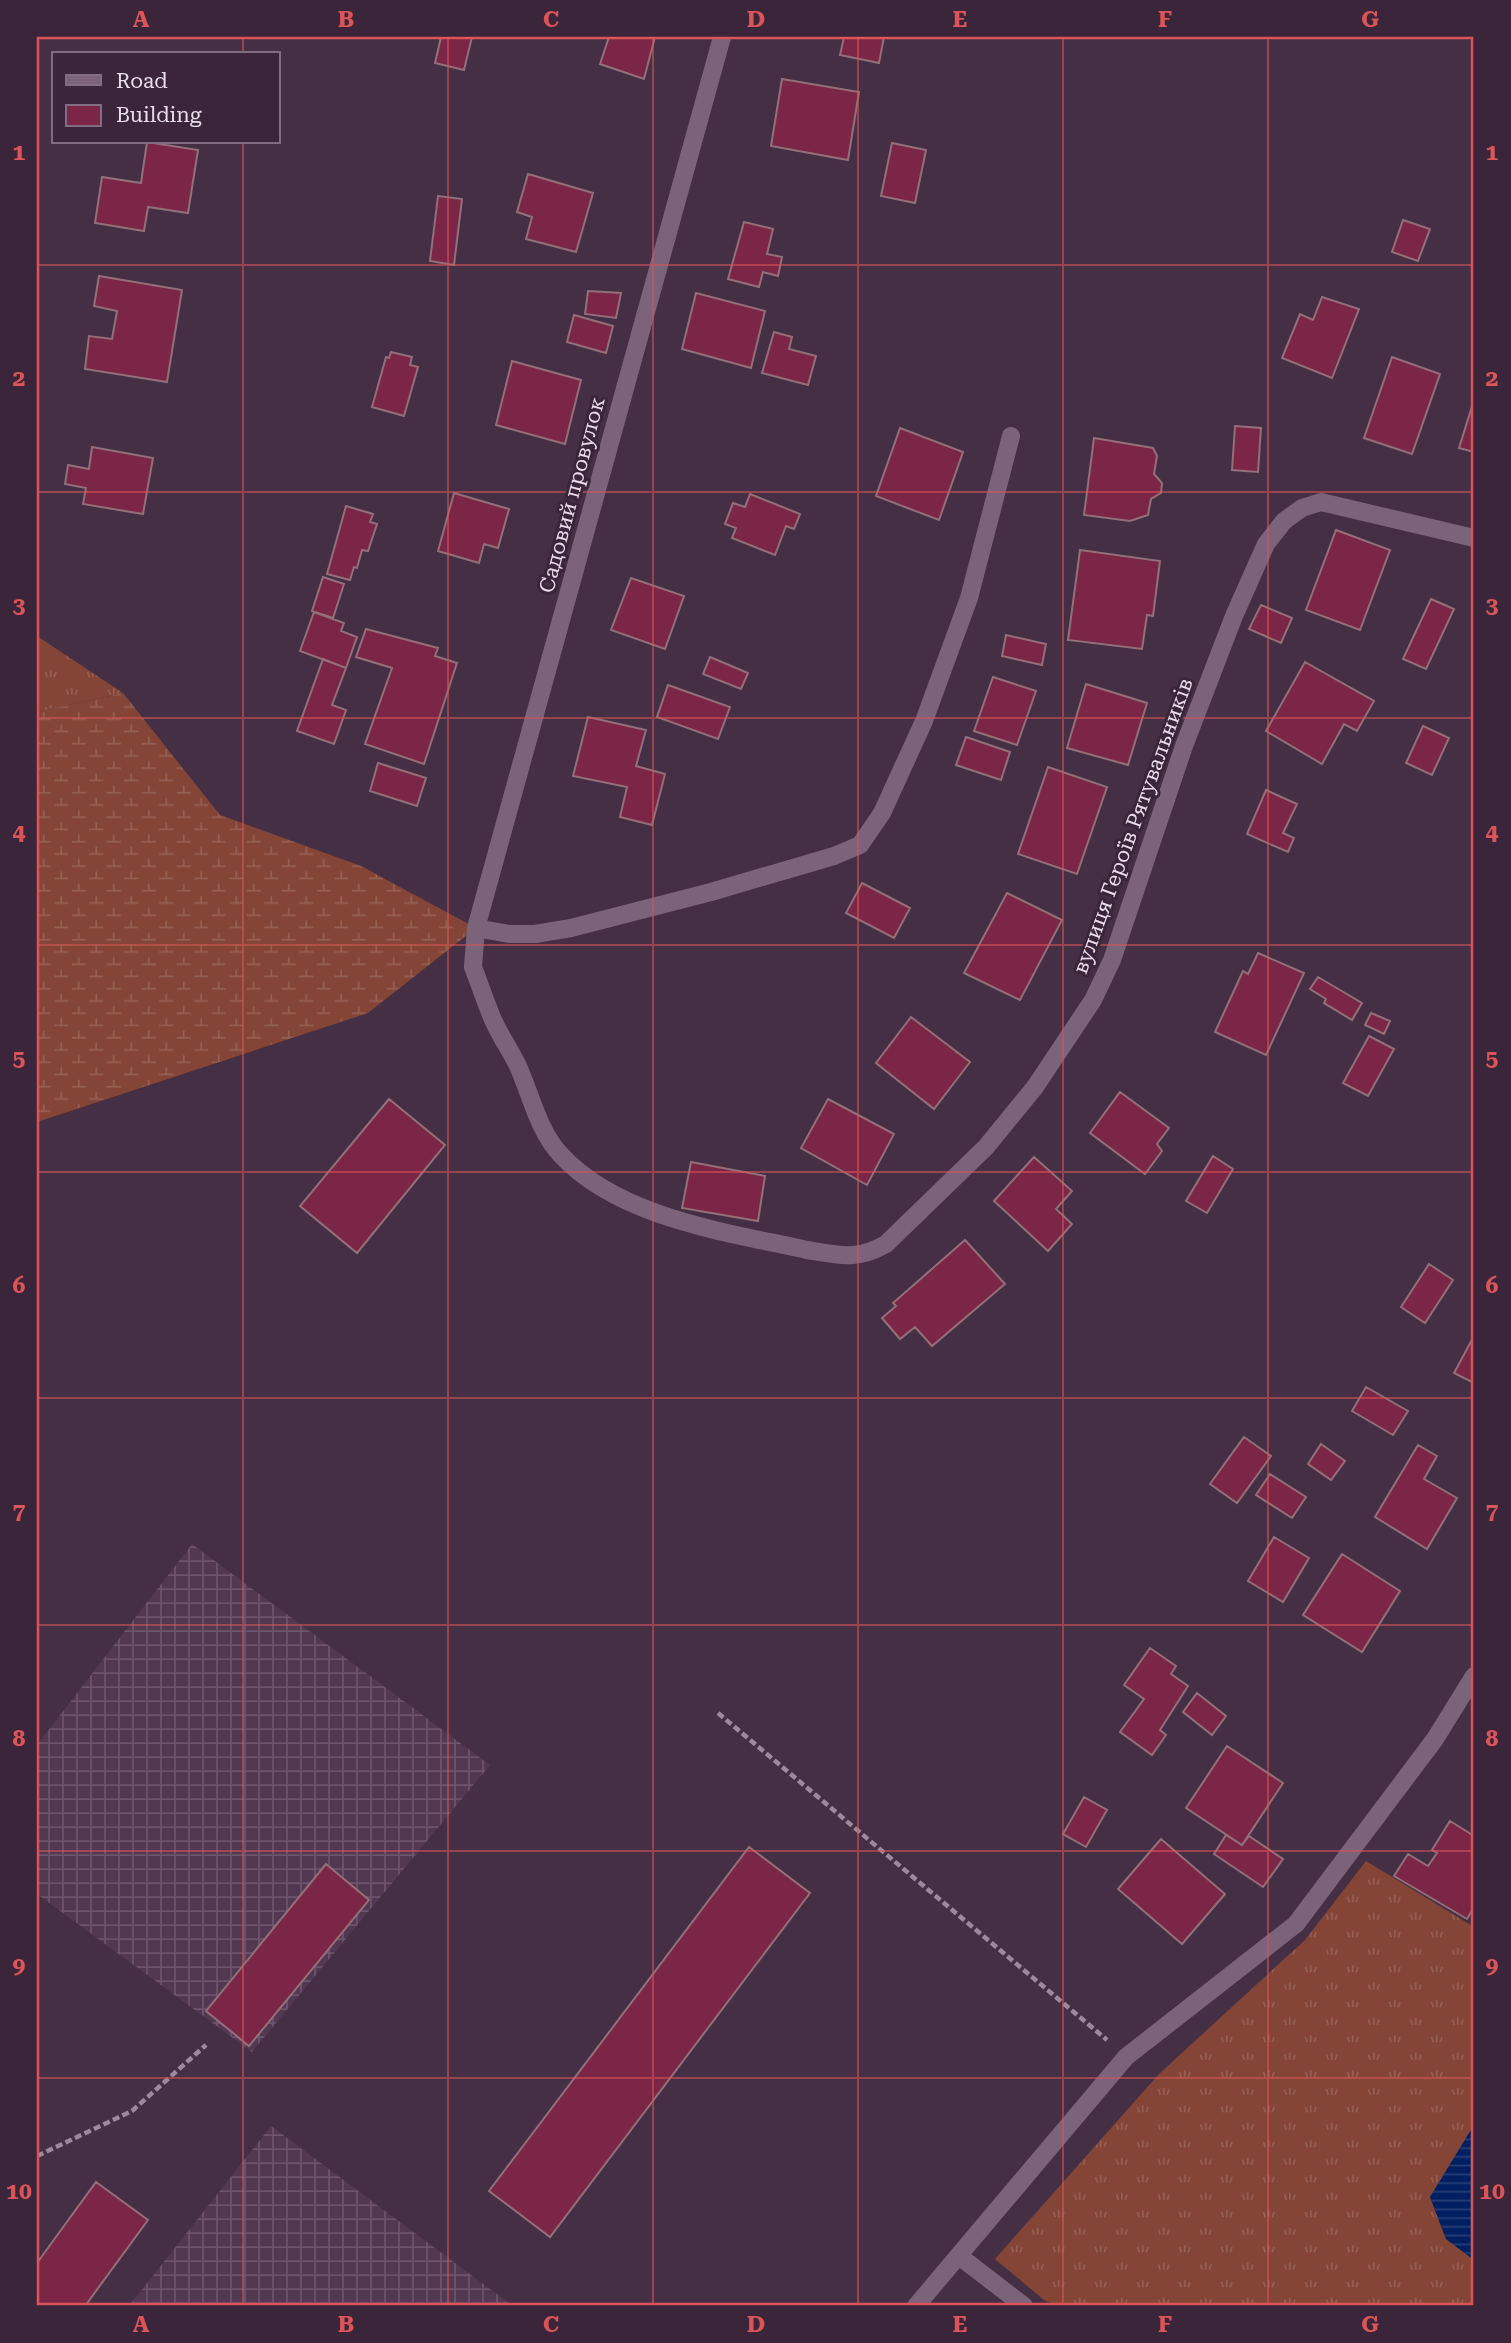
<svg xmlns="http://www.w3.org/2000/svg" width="1511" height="2343" viewBox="0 0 1511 2343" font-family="'Roboto Serif',serif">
<defs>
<pattern id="industrial-grid" width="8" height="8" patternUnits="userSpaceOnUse" patternTransform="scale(1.75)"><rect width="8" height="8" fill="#533852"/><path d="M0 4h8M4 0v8" fill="none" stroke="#6c546b"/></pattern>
<pattern id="grass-tufts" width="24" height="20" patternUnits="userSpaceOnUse" patternTransform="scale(1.75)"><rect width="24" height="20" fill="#844536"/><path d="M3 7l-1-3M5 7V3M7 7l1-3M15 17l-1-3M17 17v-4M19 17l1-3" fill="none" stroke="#965f53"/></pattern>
<pattern id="wetland-marsh" width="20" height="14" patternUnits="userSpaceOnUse" patternTransform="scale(1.75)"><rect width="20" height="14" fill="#844536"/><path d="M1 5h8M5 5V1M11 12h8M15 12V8" fill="none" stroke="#965f53"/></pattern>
<pattern id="water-rules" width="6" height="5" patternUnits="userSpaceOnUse" patternTransform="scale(1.75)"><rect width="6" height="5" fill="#001f61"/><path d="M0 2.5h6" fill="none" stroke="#253f78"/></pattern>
</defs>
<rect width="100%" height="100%" fill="#452f44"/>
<path fill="url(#industrial-grid)" d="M192,1544L490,1765L252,2052L37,1894V1745Z
M271,2126L478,2280L513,2306H129Z"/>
<path fill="url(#grass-tufts)" d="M37,636L123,693L37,712Z
M1366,1861L1474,1927V2125L1430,2197L1446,2239L1474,2260V2306H1057L1044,2300L995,2259L1159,2074L1305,1940Z"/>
<path fill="url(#wetland-marsh)" d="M123,693L220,815L361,866L476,928L368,1013L37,1122V712Z"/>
<path fill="url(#water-rules)" d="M1474,2125V2260L1446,2239L1430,2197Z"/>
<path fill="#7c2647" stroke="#926f79" stroke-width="2" d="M441,37H472L464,70L435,63Z
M609,37H655L644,79L600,64Z
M844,37H884L879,63L840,55Z
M782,79L859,92L848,160L771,146Z
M147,142L198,150L188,213L148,207L144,231L95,223L102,177L141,183Z
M892,143L926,150L915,203L881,196Z
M528,174L593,193L576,252L526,239L532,217L517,212Z
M438,196L462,199L454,265L430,261Z
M1403,220L1430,229L1418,261L1392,252Z
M744,222L773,229L767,254L782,257L778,276L763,272L759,287L728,279Z
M99,276L182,290L167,382L85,369L89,336L112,339L117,311L94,306Z
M588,291L621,293L616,318L585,314Z
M696,293L765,311L751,368L682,349Z
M1322,297L1359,309L1332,378L1282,358L1300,314L1313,320Z
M574,315L613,326L606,353L567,342Z
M774,332L792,337L789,349L816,356L808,385L762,373Z
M391,352L412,357L410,365L418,367L404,416L372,407L386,357L389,358Z
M1392,357L1440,374L1412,454L1364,438Z
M512,361L581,380L565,444L496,425Z
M1474,400V452L1459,448Z
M1235,426L1261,428L1258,472L1232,470Z
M900,428L963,452L939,520L876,496Z
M1094,438L1153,448L1157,456L1154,474L1162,483L1161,493L1151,499L1148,515L1130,521L1084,515Z
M92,447L153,458L143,514L83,504L86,488L65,484L68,465L89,469Z
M454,493L509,509L498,548L484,544L479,563L438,551Z
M750,494L800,514L794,529L786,526L775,555L732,538L736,528L725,524L733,503L745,507Z
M346,506L373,514L370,522L377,524L368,551L362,550L357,568L354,567L350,580L327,574Z
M1336,530L1390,550L1360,630L1306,610Z
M1080,550L1160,561L1153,616L1147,615L1142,649L1068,640Z
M323,577L344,584L333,618L312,611Z
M631,578L684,596L665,649L611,630Z
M1431,599L1454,609L1426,669L1403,659Z
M1261,605L1292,618L1281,643L1249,629Z
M314,612L344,623L341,631L357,637L346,668L300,651Z
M366,629L438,648L435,656L457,663L424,764L365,744L392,668L356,657Z
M1006,635L1046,644L1042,665L1002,656Z
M710,657L748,673L741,689L703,674Z
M323,659L346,668L332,705L346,710L334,744L297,731Z
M1305,662L1374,701L1357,731L1344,724L1322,764L1266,731Z
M993,677L1036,691L1017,745L974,731Z
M1086,684L1147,703L1128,765L1067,748Z
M668,685L730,707L718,739L657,717Z
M588,717L646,730L636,766L665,774L652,825L620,817L627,787L573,776Z
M1423,726L1449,738L1432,775L1406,763Z
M966,737L1010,752L1001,780L956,765Z
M378,763L426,778L417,806L370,791Z
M1048,767L1107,787L1077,874L1018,854Z
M1266,790L1297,804L1283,833L1294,838L1288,852L1247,834Z
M862,883L910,908L894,938L846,913Z
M1007,893L1062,920L1020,1000L964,973Z
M1258,953L1304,973L1266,1055L1215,1032L1243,971L1248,974Z
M1318,977L1362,1003L1352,1020L1324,1003L1326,999L1310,989Z
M1371,1013L1390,1021L1384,1034L1365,1025Z
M911,1017L970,1062L934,1109L876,1063Z
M1369,1036L1394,1049L1368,1096L1343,1083Z
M1120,1092L1169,1128L1157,1144L1162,1151L1145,1174L1090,1133Z
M389,1099L445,1145L357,1253L300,1206Z
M828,1099L894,1134L867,1185L801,1148Z
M1213,1156L1233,1169L1207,1213L1186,1201Z
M1034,1157L1072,1191L1056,1209L1072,1224L1048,1251L994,1201Z
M691,1162L765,1176L758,1221L682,1208Z
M965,1240L1005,1284L932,1346L915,1327L900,1339L882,1318L896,1306L893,1303Z
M1429,1264L1453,1280L1425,1323L1401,1307Z
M1474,1336V1383L1454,1373Z
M1366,1387L1408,1411L1393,1435L1352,1411Z
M1244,1437L1271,1456L1237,1503L1210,1484Z
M1321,1444L1345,1461L1331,1480L1308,1464Z
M1418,1445L1437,1456L1424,1479L1457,1498L1427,1549L1375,1517Z
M1270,1474L1306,1497L1292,1518L1256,1495Z
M1274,1537L1309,1558L1283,1602L1248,1581Z
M1342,1554L1400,1591L1362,1652L1303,1615Z
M1150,1648L1176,1666L1171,1674L1188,1686L1160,1730L1166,1735L1152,1755L1120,1732L1144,1699L1124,1685Z
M1197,1693L1226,1716L1212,1735L1183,1712Z
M1227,1746L1283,1783L1242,1845L1186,1808Z
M1084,1797L1107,1810L1086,1847L1063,1834Z
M1450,1821L1474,1836V1907L1467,1919L1394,1876L1408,1854L1428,1866L1437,1853L1432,1850Z
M1226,1835L1242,1845L1249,1836L1283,1859L1263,1887L1214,1854Z
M1161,1839L1225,1894L1182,1944L1118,1889Z
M749,1847L810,1893L550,2237L489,2191Z
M326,1864L369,1900L249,2046L206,2011Z
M96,2182L148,2220L85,2306H37V2263Z"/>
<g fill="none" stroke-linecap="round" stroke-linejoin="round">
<path stroke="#9c8a9c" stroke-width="4.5" stroke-dasharray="7 3.5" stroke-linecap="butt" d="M718,1713L1107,2040
M37,2156L132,2111L206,2045"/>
<path stroke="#7b637a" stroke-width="18" d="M476,928L509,934H535L571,928L711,892L834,856L860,845L882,813L924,721L969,598L1011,436
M473,967C480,985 486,1004 494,1022C501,1037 510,1050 517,1064C531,1094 538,1131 561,1155C619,1218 727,1232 807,1250"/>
<path stroke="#7b637a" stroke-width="18" d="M473,967L476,928L722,37
M807,1250C838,1255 857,1261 886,1244L986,1147L1035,1087L1093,1000L1112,960L1184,746L1234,616L1266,544L1284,521L1302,508L1321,502L1474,538
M959,2256L1024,2306"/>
<path stroke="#7b637a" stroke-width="18" d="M916,2306L1126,2057L1296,1924L1435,1739L1474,1676"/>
</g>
<path fill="none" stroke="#db5558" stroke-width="2" stroke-opacity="0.55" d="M243,37V54M448,37V2306M653,37V2306M858,37V2306M1063,37V2306M1268,37V2306M243,142V2306M37,265H1474M37,492H1474M37,718H1474M37,945H1474M37,1172H1474M37,1398H1474M37,1625H1474M37,1851H1474M37,2078H1474"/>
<g text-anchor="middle" stroke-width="6" stroke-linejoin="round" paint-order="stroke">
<g font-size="21" fill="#eadcea" stroke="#3a253a">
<text transform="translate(572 495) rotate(-75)" y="7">Садовий провулок</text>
<text transform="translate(1133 826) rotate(-70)" y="7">вулиця Героїв Рятувальників</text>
</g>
</g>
<rect width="1511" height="2343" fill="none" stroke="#3a253a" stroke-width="77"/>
<rect x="52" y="52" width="228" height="91" fill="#3a253a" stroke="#806e80" stroke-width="2"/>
<rect x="66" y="75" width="35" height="10" fill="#7b637a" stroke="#806e80" stroke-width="2"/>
<text x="116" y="88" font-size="21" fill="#eadcea">Road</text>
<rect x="66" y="105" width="35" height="21" fill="#7c2647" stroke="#806e80" stroke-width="2"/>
<text x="116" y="122" font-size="21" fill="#eadcea">Building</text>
<rect x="38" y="38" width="1434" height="2266" fill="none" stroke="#db5558" stroke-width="2.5"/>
<g font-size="23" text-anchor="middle" font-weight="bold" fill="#db5558">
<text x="141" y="27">A</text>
<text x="346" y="27">B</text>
<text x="551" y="27">C</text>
<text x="756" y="27">D</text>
<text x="960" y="27">E</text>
<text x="1165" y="27">F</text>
<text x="1370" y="27">G</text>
<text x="19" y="160">1</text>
<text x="1492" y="160">1</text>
<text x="19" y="386">2</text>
<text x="1492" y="386">2</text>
<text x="19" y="613">3</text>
<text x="1492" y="613">3</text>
<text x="19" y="840">4</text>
<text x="1492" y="840">4</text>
<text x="19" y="1066">5</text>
<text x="1492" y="1066">5</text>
<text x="19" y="1293">6</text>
<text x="1492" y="1293">6</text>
<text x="19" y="1519">7</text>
<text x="1492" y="1519">7</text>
<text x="19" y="1746">8</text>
<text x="1492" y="1746">8</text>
<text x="19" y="1973">9</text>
<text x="1492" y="1973">9</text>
<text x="19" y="2199">10</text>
<text x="1492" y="2199">10</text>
<text x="141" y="2332">A</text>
<text x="346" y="2332">B</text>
<text x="551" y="2332">C</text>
<text x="756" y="2332">D</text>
<text x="960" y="2332">E</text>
<text x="1165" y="2332">F</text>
<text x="1370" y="2332">G</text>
</g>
</svg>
